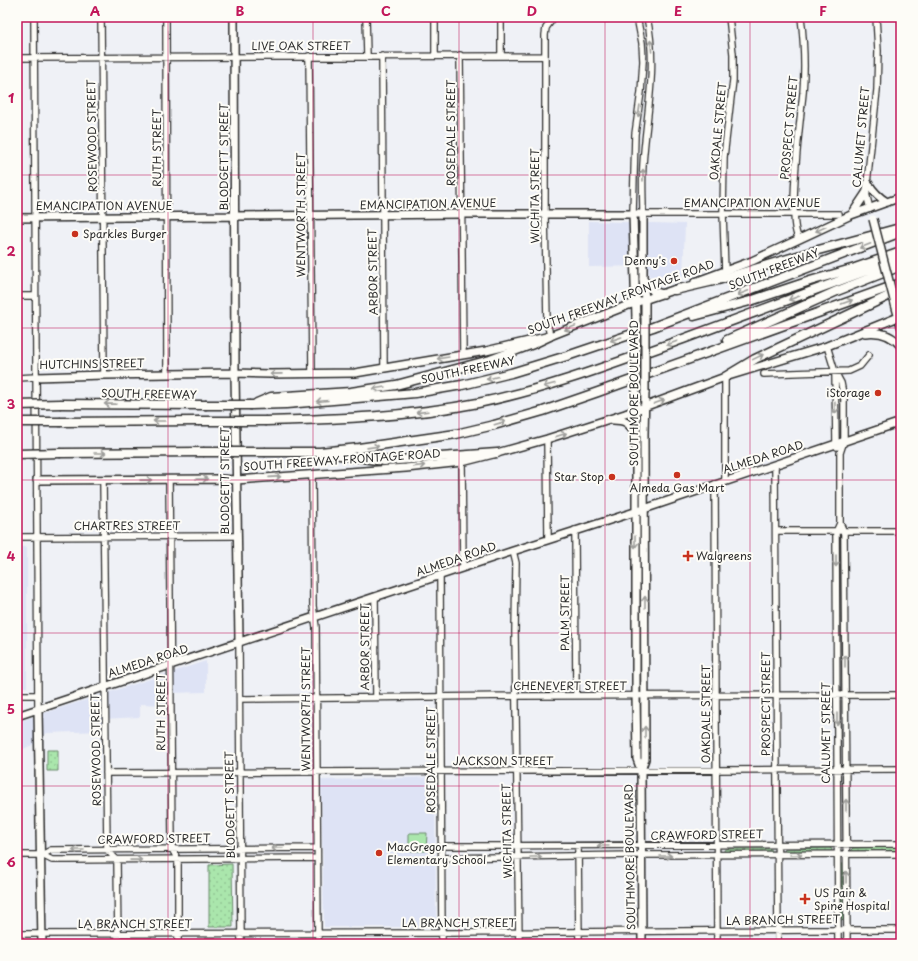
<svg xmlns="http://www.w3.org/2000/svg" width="918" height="961" viewBox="0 0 918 961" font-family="'Playpen Sans',sans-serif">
<defs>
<pattern id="grass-dots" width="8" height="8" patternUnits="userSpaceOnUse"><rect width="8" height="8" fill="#aae6ac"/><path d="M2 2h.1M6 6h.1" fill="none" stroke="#92c594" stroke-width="1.8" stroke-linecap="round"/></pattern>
</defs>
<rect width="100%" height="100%" fill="#eff1f6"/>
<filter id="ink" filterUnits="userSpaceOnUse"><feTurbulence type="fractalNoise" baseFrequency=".025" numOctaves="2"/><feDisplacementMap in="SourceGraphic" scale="8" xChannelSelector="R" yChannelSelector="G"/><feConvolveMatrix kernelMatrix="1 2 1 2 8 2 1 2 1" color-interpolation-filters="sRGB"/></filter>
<g filter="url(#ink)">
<path fill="#dee3f5" d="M589,221L685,224L683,276H649L648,266L589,267Z
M17,547H27V687L17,688Z
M206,661V692L168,693L167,705L140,704V717L103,719L102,731L47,733L32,745L17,752V722Z
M435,777L436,927H324L321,780Z"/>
<path fill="url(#grass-dots)" stroke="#6a886c" d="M47,750H58V771H47Z
M901,847V852H852L851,850L853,848Z
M829,848L832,849L831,852H784V851L785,849Z
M727,849H769L772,850L771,852L725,853L724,850Z
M232,864L233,927H209V865Z
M841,864H843V866L844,920L841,921Z"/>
<path fill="#aae6ac" stroke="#6a886c" d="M17,616L20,620L21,626L18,636L20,667L17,676Z
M409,833H427L426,851H409Z"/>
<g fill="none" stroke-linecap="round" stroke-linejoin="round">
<g stroke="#2b2b2b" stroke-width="8">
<path id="minor" d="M34,17L38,709
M101,17L104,375
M166,17L167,374
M366,17L367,56
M435,17V55
M501,17V56
M647,17C658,69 646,114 643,165C642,182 643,198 643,214H839
M460,55L463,355
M309,56L312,373
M382,56L384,368
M17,58L545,56
M870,209L866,193L877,90L878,51L876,17
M633,214L635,134L641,92L643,61L642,43L637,17
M799,239C794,231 794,217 794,206C794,168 799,131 803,93C805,68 804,42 801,17
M725,271L723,214L724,157L733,80V54L729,17
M17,296H35
M550,336L547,321L545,214V35L546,28L554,17
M827,346L835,372L841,383L844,399V441L840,453V523L844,532L847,944
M835,372L836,444L837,447
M764,374L849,371L860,366L869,355
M725,377V481
M17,378L36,377
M547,439L548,539
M462,462L463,568
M775,465L778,944
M312,475L313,606L316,627L318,944
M169,479L172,849L178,860V944
M103,480L107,850L117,860L118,944
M715,484L717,944
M575,530L576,695
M776,531H901
M17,537L236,536
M513,551L516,563L515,632L519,944
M440,576L442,944
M375,597L376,697
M239,641L241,944
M17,695H38
M240,699L516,696L901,695
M106,773L901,769
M441,846L901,844
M578,846L579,944
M17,855H42L52,860H67L317,858
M42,855L51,850L316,848
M441,858L636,855L901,854
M17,934L451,933L813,930H901
M838,944L836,532L840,523"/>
</g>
<g stroke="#2b2b2b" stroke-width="10">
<path id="major" d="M234,17L235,373L239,641
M868,183C873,191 878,197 887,202
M633,214L636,318
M852,214L866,193
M17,218L461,214H643V278L645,300V318
M643,279L653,291L663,294
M695,282L752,261L851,215L901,197
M895,304L901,326
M865,333C880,331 892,335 901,346
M36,377L104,375L235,373L270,374L355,373L486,351L550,336L626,306L679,288
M636,392V695L637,759L641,770L642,944
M613,420C624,420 629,422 634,433
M37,480L220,479L236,480L406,468L462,462L497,453L547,439L625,414L725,377L827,346L901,316
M38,709L42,944
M17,716L513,551L644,509L901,422
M641,770L645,759L644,434L645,392"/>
</g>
<g stroke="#2b2b2b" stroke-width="11">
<path id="highway" d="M675,290L718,280L811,252L896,229
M694,316L750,301L810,281L855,268L901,252
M727,340L837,291L901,266
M725,377L755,359L901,290
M257,403L271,397L351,392L396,385L490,360L533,344L550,336
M61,404L205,405
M251,405L286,404L415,393L462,385L511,373L570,355L653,327L901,232
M266,421C337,419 408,417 478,403C548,389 616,363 683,339C756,312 828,285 901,258
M61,422L198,421
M266,452H320L359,448L456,434L494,425L543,411L598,392L901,283
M61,453L203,452
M333,454L384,461L497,453"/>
</g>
<use href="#minor" stroke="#fdfcf7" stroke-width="5.5"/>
<use href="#major" stroke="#fdfcf7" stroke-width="7"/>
<use href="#highway" stroke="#fdfcf7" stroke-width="8"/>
<g stroke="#2b2b2b" stroke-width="10" stroke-linecap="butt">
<path id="major-bridge" d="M873,219L895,304
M636,392V318
M645,392V318"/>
</g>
<g stroke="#2b2b2b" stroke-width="11" stroke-linecap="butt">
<path id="highway-bridge" d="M17,405L61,404
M205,405H251
M198,421H266
M17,422H61
M203,452H266
M17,454L61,453"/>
</g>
<use href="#major-bridge" stroke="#fdfcf7" stroke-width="7"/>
<use href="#highway-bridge" stroke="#fdfcf7" stroke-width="8"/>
</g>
<defs><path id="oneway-shaft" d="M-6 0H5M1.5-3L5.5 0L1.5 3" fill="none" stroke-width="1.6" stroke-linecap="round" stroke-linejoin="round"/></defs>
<g stroke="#9e9e9b">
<use href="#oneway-shaft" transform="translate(651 46) rotate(-96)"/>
<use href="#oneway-shaft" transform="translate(639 111) rotate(98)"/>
<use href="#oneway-shaft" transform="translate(643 175) rotate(-90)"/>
<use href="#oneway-shaft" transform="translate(821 229) rotate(155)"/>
<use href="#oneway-shaft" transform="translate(865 246) rotate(159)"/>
<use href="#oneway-shaft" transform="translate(743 293) rotate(159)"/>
<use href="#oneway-shaft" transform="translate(794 298) rotate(160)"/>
<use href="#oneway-shaft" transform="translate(847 302) rotate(-20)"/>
<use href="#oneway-shaft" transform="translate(570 328) rotate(159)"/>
<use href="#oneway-shaft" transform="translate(616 339) rotate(161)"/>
<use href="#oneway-shaft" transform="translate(672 343) rotate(160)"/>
<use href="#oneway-shaft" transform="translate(758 357) rotate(-26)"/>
<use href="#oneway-shaft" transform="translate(443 358) rotate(171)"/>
<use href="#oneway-shaft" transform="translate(276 374) rotate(179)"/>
<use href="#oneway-shaft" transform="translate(492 378) rotate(166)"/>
<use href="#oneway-shaft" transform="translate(549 385) rotate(165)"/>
<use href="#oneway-shaft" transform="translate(379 388) rotate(171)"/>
<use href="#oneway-shaft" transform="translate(322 401) rotate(175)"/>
<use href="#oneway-shaft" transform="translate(659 402) rotate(-20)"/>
<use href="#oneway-shaft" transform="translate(110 404) rotate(-179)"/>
<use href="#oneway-shaft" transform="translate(835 408) rotate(89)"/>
<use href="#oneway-shaft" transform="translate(422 412) rotate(173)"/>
<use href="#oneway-shaft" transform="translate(159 421) rotate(-180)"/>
<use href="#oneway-shaft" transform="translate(500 423) rotate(-16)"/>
<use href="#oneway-shaft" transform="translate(561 435) rotate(-18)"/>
<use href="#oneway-shaft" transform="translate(373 447) rotate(-8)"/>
<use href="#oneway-shaft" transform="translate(100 453)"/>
<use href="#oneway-shaft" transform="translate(419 466) rotate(-6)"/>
<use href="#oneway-shaft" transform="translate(275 477) rotate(-4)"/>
<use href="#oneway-shaft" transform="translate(202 479) rotate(-1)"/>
<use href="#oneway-shaft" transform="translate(146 480) rotate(-1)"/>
<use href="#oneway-shaft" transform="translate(635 542) rotate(90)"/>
<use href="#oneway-shaft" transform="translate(836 561) rotate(90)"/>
<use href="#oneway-shaft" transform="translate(645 602) rotate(-90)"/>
<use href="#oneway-shaft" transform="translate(845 661) rotate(-90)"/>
<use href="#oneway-shaft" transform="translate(837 719) rotate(90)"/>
<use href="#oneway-shaft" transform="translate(645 732) rotate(-90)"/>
<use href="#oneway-shaft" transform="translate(846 805) rotate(-90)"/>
<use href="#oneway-shaft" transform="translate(603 846) rotate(180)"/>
<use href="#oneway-shaft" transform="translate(277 848) rotate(180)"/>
<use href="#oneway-shaft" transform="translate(78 850) rotate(-180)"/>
<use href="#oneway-shaft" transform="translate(796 855)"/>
<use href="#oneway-shaft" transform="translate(666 856)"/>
<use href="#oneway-shaft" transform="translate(536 857)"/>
<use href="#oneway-shaft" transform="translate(136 860) rotate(-1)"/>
<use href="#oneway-shaft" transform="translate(846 877) rotate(-90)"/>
</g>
</g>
<path fill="none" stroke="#c2185b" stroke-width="1" stroke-opacity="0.55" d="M168,17V944M313,17V944M459,17V944M605,17V944M750,17V944M17,175H901M17,328H901M17,480H901M17,633H901M17,786H901"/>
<g fill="#c8321e" stroke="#fdfcf7" stroke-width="1.5">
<circle cx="75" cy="234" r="4"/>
<circle cx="674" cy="261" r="4"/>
<circle cx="878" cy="393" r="4"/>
<circle cx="677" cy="475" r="4"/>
<circle cx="612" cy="477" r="4"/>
<path d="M686 550h4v4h4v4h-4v4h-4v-4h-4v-4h4z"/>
<circle cx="379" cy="853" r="4"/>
<path d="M803 893h4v4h4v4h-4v4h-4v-4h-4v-4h4z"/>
</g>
<g text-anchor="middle" stroke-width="4" stroke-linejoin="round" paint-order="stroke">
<g font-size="11" fill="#2b2b2b" stroke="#fdfcf7">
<text x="301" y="50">LIVE OAK STREET</text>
<text transform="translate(789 128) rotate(-85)" y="4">PROSPECT STREET</text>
<text transform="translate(718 131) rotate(-85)" y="4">OAKDALE STREET</text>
<text transform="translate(451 133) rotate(-90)" y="4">ROSEDALE STREET</text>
<text transform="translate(92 136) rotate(-91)" y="4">ROSEWOOD STREET</text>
<text transform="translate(861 137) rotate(-85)" y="4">CALUMET STREET</text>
<text transform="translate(157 148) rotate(-90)" y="4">RUTH STREET</text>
<text transform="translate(224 157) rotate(-90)" y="4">BLODGETT STREET</text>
<text transform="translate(535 196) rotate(-90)" y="4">WICHITA STREET</text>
<text x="752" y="207">EMANCIPATION AVENUE</text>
<text transform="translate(428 204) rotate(-1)" y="4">EMANCIPATION AVENUE</text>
<text x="104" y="210">EMANCIPATION AVENUE</text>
<text transform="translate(301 215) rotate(-90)" y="4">WENTWORTH STREET</text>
<text transform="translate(774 269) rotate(-21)" y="4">SOUTH FREEWAY</text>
<text transform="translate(373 272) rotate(-91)" y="4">ARBOR STREET</text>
<text transform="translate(621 297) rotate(-20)" y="4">SOUTH FREEWAY FRONTAGE ROAD</text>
<text transform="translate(92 364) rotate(-1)" y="4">HUTCHINS STREET</text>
<text transform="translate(468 370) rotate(-12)" y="4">SOUTH FREEWAY</text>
<text transform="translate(634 393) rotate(-90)" y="4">SOUTHMORE BOULEVARD</text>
<text transform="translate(149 394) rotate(1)" y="4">SOUTH FREEWAY</text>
<text transform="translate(763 457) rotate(-18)" y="4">ALMEDA ROAD</text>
<text transform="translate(342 460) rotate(-4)" y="4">SOUTH FREEWAY FRONTAGE ROAD</text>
<text transform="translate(225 481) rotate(-90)" y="4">BLODGETT STREET</text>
<text x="127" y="530">CHARTRES STREET</text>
<text transform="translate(456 559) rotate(-19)" y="4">ALMEDA ROAD</text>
<text transform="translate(565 613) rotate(-90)" y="4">PALM STREET</text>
<text transform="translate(365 647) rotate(-90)" y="4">ARBOR STREET</text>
<text transform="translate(148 661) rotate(-18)" y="4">ALMEDA ROAD</text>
<text x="570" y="690">CHENEVERT STREET</text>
<text transform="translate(766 704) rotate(-90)" y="4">PROSPECT STREET</text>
<text transform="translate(306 709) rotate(-90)" y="4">WENTWORTH STREET</text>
<text transform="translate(161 712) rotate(-90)" y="4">RUTH STREET</text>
<text transform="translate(706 714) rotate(-90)" y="4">OAKDALE STREET</text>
<text transform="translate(826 733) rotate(-90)" y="4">CALUMET STREET</text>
<text transform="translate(96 750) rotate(-91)" y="4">ROSEWOOD STREET</text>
<text transform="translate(431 760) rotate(-90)" y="4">ROSEDALE STREET</text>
<text x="503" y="765">JACKSON STREET</text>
<text transform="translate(230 805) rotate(-91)" y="4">BLODGETT STREET</text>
<text transform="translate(507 831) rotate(-91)" y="4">WICHITA STREET</text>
<text transform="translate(707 835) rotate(-1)" y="4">CRAWFORD STREET</text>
<text transform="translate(154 839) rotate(-1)" y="4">CRAWFORD STREET</text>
<text transform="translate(630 857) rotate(-91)" y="4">SOUTHMORE BOULEVARD</text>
<text transform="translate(783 920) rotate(-1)" y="4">LA BRANCH STREET</text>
<text x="459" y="927">LA BRANCH STREET</text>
<text x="135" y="928">LA BRANCH STREET</text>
</g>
<g font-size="11" fill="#2b2b2b" stroke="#fdfcf7" text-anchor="start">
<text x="83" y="238">Sparkles Burger</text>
<text x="666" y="265" text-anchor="end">Denny's</text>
<text x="870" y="397" text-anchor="end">iStorage</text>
<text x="604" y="481" text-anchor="end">Star Stop</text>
<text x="677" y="492" text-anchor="middle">Almeda Gas Mart</text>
<text x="696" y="560">Walgreens</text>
<text x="387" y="851">MacGregor<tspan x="387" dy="13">Elementary School</tspan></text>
<text x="814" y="897">US Pain &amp;<tspan x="814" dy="13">Spine Hospital</tspan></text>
</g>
</g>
<rect width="918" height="961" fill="none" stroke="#fdfcf7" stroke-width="44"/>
<rect x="22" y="22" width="874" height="917" fill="none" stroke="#c2185b" stroke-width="1.5"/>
<g font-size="13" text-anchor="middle" font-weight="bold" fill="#c2185b">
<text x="95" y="16">A</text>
<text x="240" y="16">B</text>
<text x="386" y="16">C</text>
<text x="532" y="16">D</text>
<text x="678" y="16">E</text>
<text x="823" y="16">F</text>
<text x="11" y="103">1</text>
<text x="11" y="256">2</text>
<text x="11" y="409">3</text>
<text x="11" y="561">4</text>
<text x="11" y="714">5</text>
<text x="11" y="867">6</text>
</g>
</svg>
